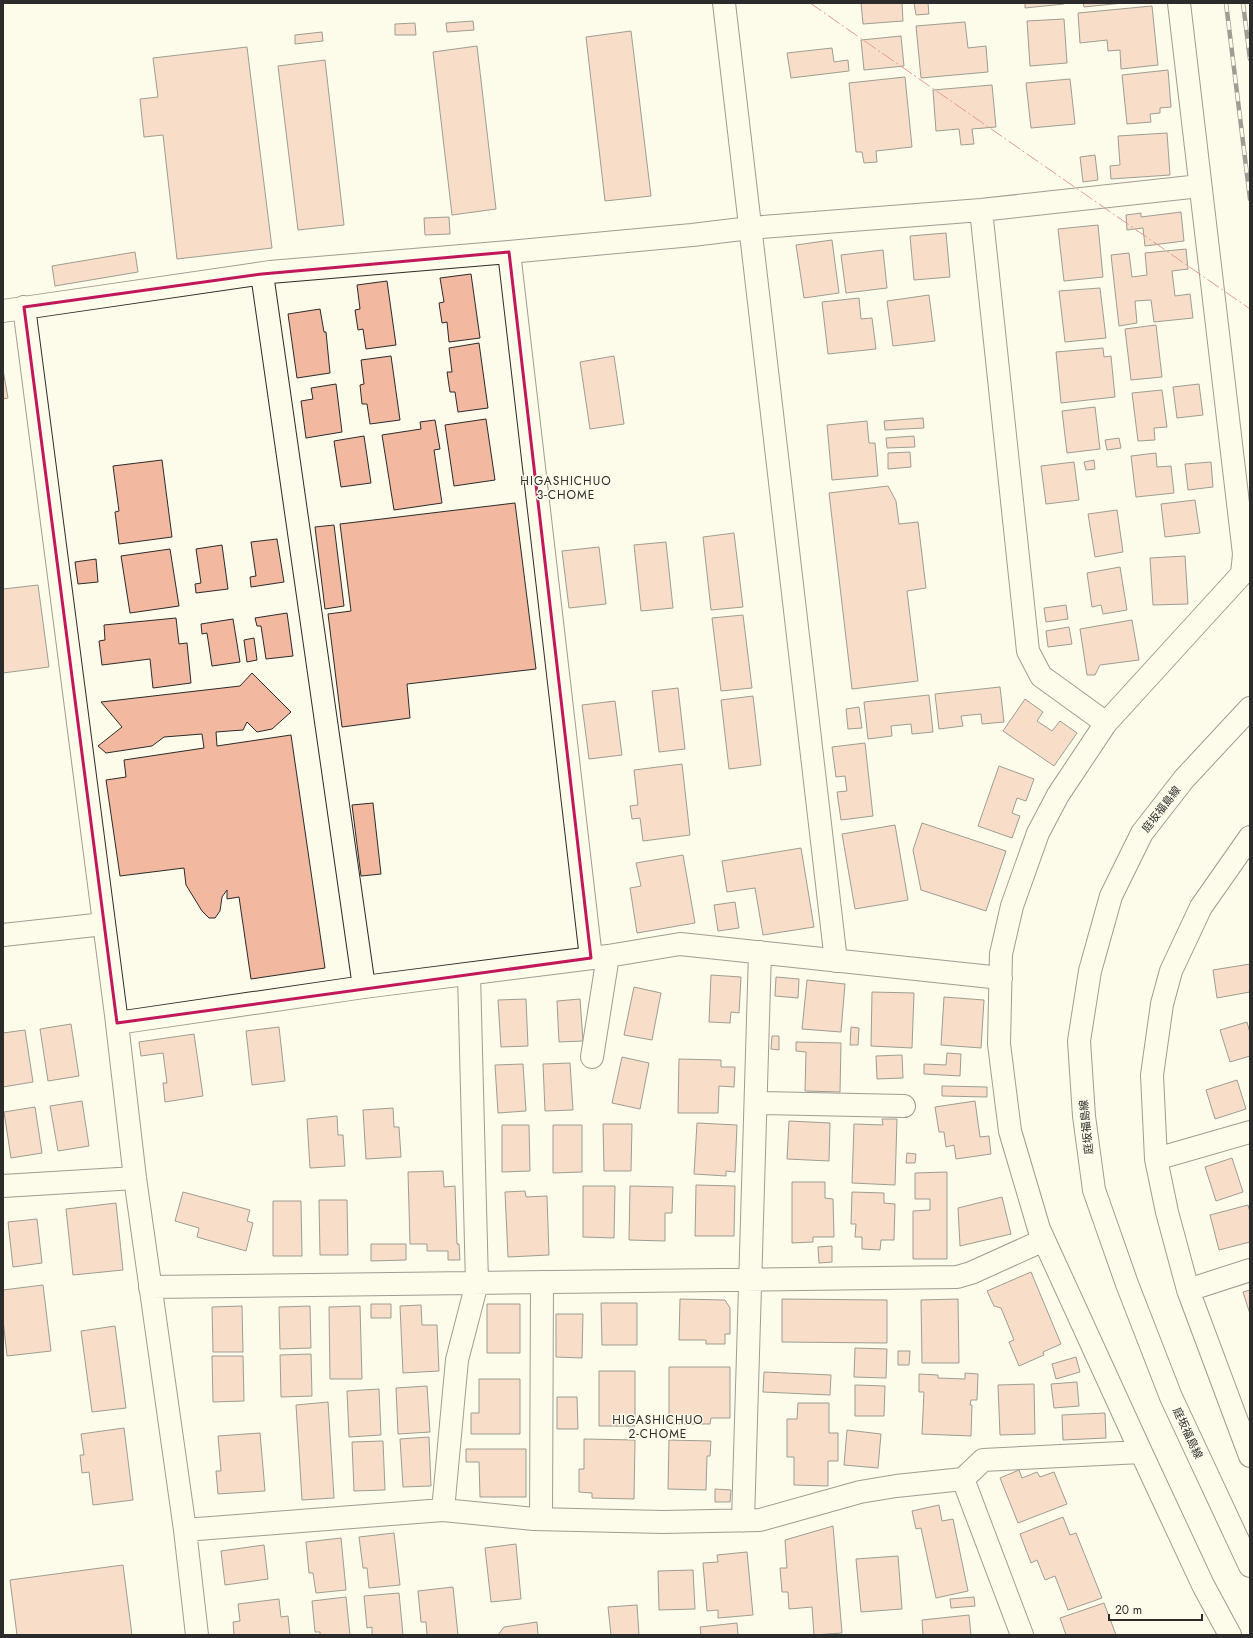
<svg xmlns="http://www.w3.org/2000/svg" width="1253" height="1638" viewBox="0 0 1253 1638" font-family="Jost,'Noto Sans JP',sans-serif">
<rect width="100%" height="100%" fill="#fdfbea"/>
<path fill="#f2b8a0" stroke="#2b2b2b" d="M861,3H902L903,21L863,24Z
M914,3H928L929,14L916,15Z
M1025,3H1064V4L1025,8Z
M1083,3H1123L1084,7Z
M1152,6L1158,65L1121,69L1120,50L1108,51L1107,40L1080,43L1078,13Z
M1064,19L1067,63L1030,66L1027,21Z
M473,21L474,30L447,32L446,23Z
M965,22L968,48L986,46L988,72L921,78L916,26Z
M415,23L416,35H395V24Z
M631,31L651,196L605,201L586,37Z
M322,32L323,41L295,44V35Z
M901,36L904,66L864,70L861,40Z
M477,46L496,209L452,215L433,52Z
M247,47L272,248L177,259L163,135L144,137L140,99L158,97L153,58Z
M832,48L834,62L848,60L849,71L791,78L787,53Z
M325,60L344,225L298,230L278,66Z
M1168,70L1171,107L1160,108V113L1150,114L1151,122L1127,124L1122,75Z
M905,77L912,147L876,151L877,162L864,163L862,152H856L849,83Z
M1070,79L1075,124L1031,128L1026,83Z
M992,85L996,127L972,129L974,144L961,145L959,129L936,131L933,90Z
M1167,133L1170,175L1111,179L1110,166L1120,165L1118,136Z
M1095,155L1098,180L1083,182L1080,157Z
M1181,212L1184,241L1145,246L1143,228L1127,230L1126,215L1141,213V217Z
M449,217L450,234L425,235L424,218Z
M1098,225L1103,277L1064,281L1058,229Z
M946,233L950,277L914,280L910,236Z
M832,240L839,293L804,298L796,245Z
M1186,249L1188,269L1172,271L1175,296L1190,294L1193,318L1154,322L1151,300L1135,301L1137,323L1119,326L1111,255L1129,253L1132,277L1147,275L1145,253Z
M883,250L887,288L846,293L841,255Z
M135,252L138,272L55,286L52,266Z
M471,274L480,338L449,342L447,322L442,323L439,303L444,302L440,278Z
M387,281L396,345L366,349L363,329L358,330L355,310L360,309L357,285Z
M1100,288L1106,338L1065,342L1059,291Z
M929,295L935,341L893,346L887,301Z
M859,298L861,319L872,318L876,349L828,354L822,302Z
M320,309L324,332H326L330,373L297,378L288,314Z
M1156,325L1162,377L1131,380L1125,329Z
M479,343L488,408L458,412L455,392H450L447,372H452L449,348Z
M1103,348L1104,357L1111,356L1115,397L1061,403L1056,352Z
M391,356L400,420L370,424L367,404H362L360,385L364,384L361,360Z
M614,356L624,424L590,429L580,362Z
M3,370L8,398L3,399Z
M336,384L342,432L306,438L301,401L313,399L311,388Z
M1199,384L1203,415L1177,418L1173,387Z
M1162,390L1167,427L1154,428L1155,440L1138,441L1132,393Z
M1095,407L1100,449L1067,453L1062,411Z
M923,418L924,428L885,430L884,421Z
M486,419L495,480L454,486L445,425Z
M435,420L440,449L434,450L442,503L394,510L382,435L421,429L420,422Z
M867,421L869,443H875L878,476L832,480L827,425Z
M364,436L371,483L341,487L334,441Z
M914,436L915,447L887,448L886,438Z
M1119,438L1121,448L1107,450L1105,440Z
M910,452L911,467L888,469V453Z
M1156,453L1157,467L1171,466L1174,493L1136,497L1131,456Z
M162,460L172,537L119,544L115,512L119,511L113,466Z
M1094,460L1095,469L1086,470L1084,462Z
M1074,462L1079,500L1046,504L1041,466Z
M1211,462L1213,487L1188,490L1185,464Z
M888,486L896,501L899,524L918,522L926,588L907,591L918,681L852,689L829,493Z
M1195,500L1200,533L1165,537L1161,504Z
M515,503L536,669L407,684L410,718L342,727L328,614L351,611L340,524Z
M1117,510L1123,552L1095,557L1088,514Z
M334,525L344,606L325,609L315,527Z
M734,533L743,607L711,610L703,537Z
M277,539L284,582L251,587L250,577L256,576L251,542Z
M666,542L673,608L641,611L634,545Z
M222,545L228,589L196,593L195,584L201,583L196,549Z
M599,547L606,604L569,608L562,551Z
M170,549L179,606L130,613L121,556Z
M1185,556L1188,604L1153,605L1150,558Z
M96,559L98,582L78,584L75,562Z
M1120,567L1127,610L1103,614L1101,605L1092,607L1087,573Z
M38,585L49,667L3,673V589Z
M1066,605L1068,619L1046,622L1044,608Z
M287,613L293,656L266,659L261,626H257L255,618Z
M743,615L752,688L721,691L712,618Z
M176,618L179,644L187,643L191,683L153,688L150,659L102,665L99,641L105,640L104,625Z
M233,619L240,662L212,666L207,633L202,634L201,624Z
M1132,620L1139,660L1100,665L1095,675H1087L1080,629Z
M1069,627L1072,644L1048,647L1046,631Z
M254,638L257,660L247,662L244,640Z
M252,673L291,712L272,729L257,732L247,722L243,730L216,732L217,746L291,735L325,968L251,979L239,897L227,899V890L222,897L220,911L215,918H209L202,911L186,885L184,868L120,876L106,780L126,777L124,760L204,748L202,734L164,737L152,746L106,753L98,746L122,727L101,702L240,686Z
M1000,687L1004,722L982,724L981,714L961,716L963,726L939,729L935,694Z
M678,688L685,749L659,752L652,691Z
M929,695L933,732L912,734L911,724L891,726L892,736L868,739L864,702Z
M753,696L761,765L729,769L721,700Z
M1025,699L1043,712L1037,721L1052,731L1060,721L1077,733L1054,766L1003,731Z
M615,701L622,755L589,759L582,705Z
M859,707L862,728L848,729L846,709Z
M865,743L873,816L841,820L837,792L847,791L845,776L836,777L832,747Z
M682,764L690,835L643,841L640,818L632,819L630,806L638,805L634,770Z
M999,766L1034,779L1026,801L1017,798L1012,813L1020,816L1012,838L978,826Z
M373,803L381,874L361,876L352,805Z
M922,823L1006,851L986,911L921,890L913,850Z
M895,825L908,900L855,909L842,834Z
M801,848L814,927L763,935L755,888L727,892L722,861Z
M683,855L695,923L637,933L630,888L641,886L636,863Z
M735,902L739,928L718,931L714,905Z
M1250,964V992L1217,998L1213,970Z
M711,975L741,977L739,1013L731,1012L730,1023L709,1022Z
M776,977L799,979L798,998L775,996Z
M807,980L845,984L841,1032L802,1029Z
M634,987L661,993L652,1040L624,1035Z
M872,992L914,993L912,1048L871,1046Z
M944,997L984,1000L981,1048L941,1045Z
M526,999L528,1046L501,1047L498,1000Z
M580,999L583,1041L559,1042L557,1001Z
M1247,1022L1250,1033V1056L1230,1062L1220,1030Z
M71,1024L79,1076L48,1081L40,1029Z
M279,1027L285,1081L252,1085L246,1031Z
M851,1027L859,1028L858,1045H850Z
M25,1030L33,1082L3,1087V1033Z
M194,1034L203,1096L165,1102L163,1083H167L163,1053L141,1056L139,1042Z
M772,1036H779V1050L771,1049Z
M796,1042L841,1043L840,1092L805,1091L806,1052L796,1051Z
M947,1053L961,1054L960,1076L924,1074V1064L946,1065Z
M902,1055L903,1078L877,1079L876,1056Z
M622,1057L649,1063L640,1109L612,1103Z
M679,1059L721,1060V1067H735L734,1087L719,1086L718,1113H678Z
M570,1063L573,1110L545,1111L543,1064Z
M523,1064L526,1111L498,1113L495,1065Z
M1237,1080L1246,1109L1215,1119L1206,1090Z
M942,1086L987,1087V1097L942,1096Z
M82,1101L89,1146L58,1151L50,1106Z
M975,1101L980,1137L989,1136L991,1154L956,1159L954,1145L946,1147L944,1132H939L935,1107Z
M35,1107L42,1153L11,1158L4,1112Z
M393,1108L394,1127H399L401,1157L366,1159L363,1110Z
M337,1116L338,1135H343L345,1166L310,1168L307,1119Z
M882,1119H897L895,1185L852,1183L854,1124L883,1125Z
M789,1121L830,1123L829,1161L787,1159Z
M697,1123L737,1125L735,1172L726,1171V1176L694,1174Z
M603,1124H632L631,1171H604Z
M502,1125H529L530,1171L502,1172Z
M553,1125H582V1172L553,1173Z
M907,1153L916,1154L915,1163H906Z
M1232,1158L1243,1192L1216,1201L1205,1167Z
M443,1171L444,1187L455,1186L457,1244H459L460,1260H448V1251H427V1244H410L408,1172Z
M947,1172V1259H913V1211L930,1210V1199H915V1173Z
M792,1182H825V1198L833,1199L834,1237H813V1242L792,1243Z
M696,1185L735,1186L734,1236H695Z
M583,1186H615L614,1238L583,1237Z
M630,1186L673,1187L672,1213H665V1241L629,1240Z
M525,1191L526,1197L547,1196L549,1255L508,1257L505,1192Z
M183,1192L250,1210L247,1221L253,1223L246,1251L197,1237L199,1228L175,1221Z
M852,1192L884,1193V1203L895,1204L894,1240H881L880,1250L862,1249V1237H855L856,1224H851Z
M1002,1197L1011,1234L960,1246L958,1208Z
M319,1200H347L348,1255H320Z
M273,1201H301L302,1256H273Z
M116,1203L123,1270L73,1275L66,1209Z
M1248,1205L1250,1212V1242L1219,1250L1210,1215Z
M37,1219L42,1263L13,1267L8,1222Z
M371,1244H406V1260L371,1261Z
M832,1246V1262L819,1263L818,1247Z
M1031,1272L1061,1344L1043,1352L1044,1355L1019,1366L1009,1342L1014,1340L1001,1308L994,1306L987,1291Z
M43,1285L51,1351L7,1356L3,1320V1290Z
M1250,1290V1314L1243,1292Z
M680,1299L725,1300L730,1308V1334H725V1344H706V1340H679Z
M782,1299L887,1300V1343L782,1342Z
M958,1299L959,1363H922L921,1300Z
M601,1303H637V1345H602Z
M371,1304H391V1318H371Z
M487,1304H520V1353H487Z
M421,1305L422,1325H437L439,1371L403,1373L400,1306Z
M242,1306L243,1352H213L212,1307Z
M310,1306L311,1348L280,1349L279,1307Z
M360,1306L362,1379H330L329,1307Z
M556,1314H583L582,1358L556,1357Z
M115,1326L126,1408L92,1412L81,1331Z
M855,1348L887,1349L886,1378L854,1377Z
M898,1351H910L909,1365H898Z
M311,1354L312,1396L281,1397L280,1355Z
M212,1356H243L244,1401L213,1402Z
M1076,1357L1080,1372L1056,1379L1052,1364Z
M669,1367H730V1418H711L710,1424H669Z
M599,1371H635V1426H599Z
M764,1372L831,1375L830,1395L763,1392Z
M965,1373L978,1374L977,1400H971L970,1405H972L971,1436L922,1434L924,1392H919V1374L938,1375V1378L965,1379Z
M479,1379H520V1434H471V1413H479Z
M1077,1382L1079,1406L1054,1408L1051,1384Z
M1034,1384L1035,1434L1000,1435L998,1385Z
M855,1385L885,1386L884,1416H855Z
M427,1386L430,1432L398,1434L396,1388Z
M379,1389L381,1435L349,1437L347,1391Z
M557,1397H577L578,1429H557Z
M328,1402L334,1498L302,1500L296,1405Z
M798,1403H829V1433H838V1461H828V1486L794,1485V1457H787V1419H797Z
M1105,1413L1106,1438L1063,1440L1062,1415Z
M124,1428L133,1500L93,1505L89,1472L82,1473L80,1455H84L81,1434Z
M847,1430L881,1434L878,1468L844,1465Z
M260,1433L265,1491L218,1494L216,1471H221L218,1436Z
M429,1437L431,1486L403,1487L400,1439Z
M584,1439L635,1440L634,1499L592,1498V1493L579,1492V1469H584Z
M669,1440L711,1441L710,1456H707L706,1490L668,1489Z
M383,1441L385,1490L354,1491L352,1442Z
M466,1449H526V1497H480L479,1462H466Z
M1019,1470L1022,1478L1037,1472L1040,1477L1054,1472L1067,1504L1018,1523L1000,1478Z
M715,1489L731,1490L730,1502H715Z
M939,1505L942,1521L953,1519L968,1591L936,1598L921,1528L916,1529L912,1511Z
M1063,1517L1070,1535L1076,1533L1102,1598L1068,1610L1055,1576L1045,1580L1037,1560L1031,1563L1020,1534Z
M833,1526L842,1633L814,1635L812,1607L789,1609L788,1592H782L780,1568H787L785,1540Z
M394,1533L400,1585L369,1588L367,1568H363L359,1537Z
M341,1538L346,1590L316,1593L313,1573H309L306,1542Z
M516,1544L521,1599L491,1602L485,1548Z
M264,1545L268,1579L225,1585L221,1551Z
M747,1552L753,1615L718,1618V1610L707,1611L703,1563L718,1562L717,1555Z
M898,1556L902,1609L861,1612L856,1559Z
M123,1565L132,1635H17L10,1580Z
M693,1570L695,1609L659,1610L658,1571Z
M453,1587L458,1635H427L426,1622H421L418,1591Z
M399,1593L403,1635H372V1627L367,1628L364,1596Z
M346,1597L350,1635H320V1632H315L312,1601Z
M974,1597L975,1606L951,1608L950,1599Z
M279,1599L281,1617L288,1616L290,1635H234L233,1622L240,1621L238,1604Z
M1104,1603L1116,1635H1066L1060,1618Z
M637,1605L639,1635H611L608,1607Z
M969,1615L971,1635H923L922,1620Z
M537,1622L538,1635H498L504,1627Z
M737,1623L738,1635H701L700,1627Z"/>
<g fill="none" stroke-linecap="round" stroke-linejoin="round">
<g stroke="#2b2b2b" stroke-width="24">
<path id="minor" d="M724,3L836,961
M1179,3L1244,554L1242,574L1106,723L1058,795L1038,833L1012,906L1001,954L999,1044L1010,1131L1039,1229L1141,1452L1203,1585L1230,1635
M981,210L1028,651L1041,676L1106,723
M509,252L591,958
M262,274L364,987
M24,307L116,1015L135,1178L185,1530L197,1635
M3,311L270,272L509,252L692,235L750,228L981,210L1200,186
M1250,837L1201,907L1171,971L1162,1004L1152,1075L1156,1159L1167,1212L1188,1290L1250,1456
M3,935L104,924
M117,1023L364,987L608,956L680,944L1001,978
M592,1057L608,956
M756,1103L904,1106
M1156,1159L1250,1132
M3,1186L135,1178
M150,1287L957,1277L971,1273L1044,1240
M1188,1290L1250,1270
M963,1479L983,1460L1141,1452
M443,1510L457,1360L477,1283L469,974
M541,1519L542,1282
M743,1521L760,952
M185,1530L443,1510L534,1519L663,1522L760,1520L860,1492L896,1486L963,1479L1022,1635"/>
</g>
<g stroke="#2b2b2b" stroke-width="24">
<path id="major" d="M1250,708L1184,779L1142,833L1111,896L1090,971L1079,1041L1084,1116L1094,1190L1127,1284L1171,1397L1250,1566"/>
</g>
<use href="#minor" stroke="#fdfbea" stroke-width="22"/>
<use href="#major" stroke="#fdfbea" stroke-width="22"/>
<g stroke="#2b2b2b" stroke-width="4.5">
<path id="rail" d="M1226,3L1250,199
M1243,3L1250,59"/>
</g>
<use href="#rail" stroke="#fdfbea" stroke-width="3" stroke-dasharray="9" stroke-linecap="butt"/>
<path stroke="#c62828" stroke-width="1" stroke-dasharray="14 3 2 3" stroke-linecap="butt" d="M810,3L1250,309"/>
</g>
<path d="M0 0H1253V1638H0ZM509,252L591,958L117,1023L24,307L262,274Z" fill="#fdfbea" fill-opacity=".55" fill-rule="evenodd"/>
<path fill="none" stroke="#c2185b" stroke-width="3" stroke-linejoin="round" d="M509,252L591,958L117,1023L24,307L262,274Z"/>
<g text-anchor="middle" stroke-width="3" stroke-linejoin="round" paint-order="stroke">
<g font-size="11" fill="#2b2b2b" stroke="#fdfbea">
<text transform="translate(1161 809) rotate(-52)" y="4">庭坂福島線</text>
<text transform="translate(1086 1127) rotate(-96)" y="4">庭坂福島線</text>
<text transform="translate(1188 1433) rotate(65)" y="4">庭坂福島線</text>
</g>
<g font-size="12" letter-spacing="1" fill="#2b2b2b" stroke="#fdfbea">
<text x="566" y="485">HIGASHICHUO<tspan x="566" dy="14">3-CHOME</tspan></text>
<text x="658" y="1424">HIGASHICHUO<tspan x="658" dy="14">2-CHOME</tspan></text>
</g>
</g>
<rect width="1253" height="1638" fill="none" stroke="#2b2b2b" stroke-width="8"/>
<path d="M1109 1614v6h93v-6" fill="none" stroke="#2b2b2b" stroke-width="2"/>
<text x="1115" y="1614" font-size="12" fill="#2b2b2b" stroke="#fdfbea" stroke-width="3" paint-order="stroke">20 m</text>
</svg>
